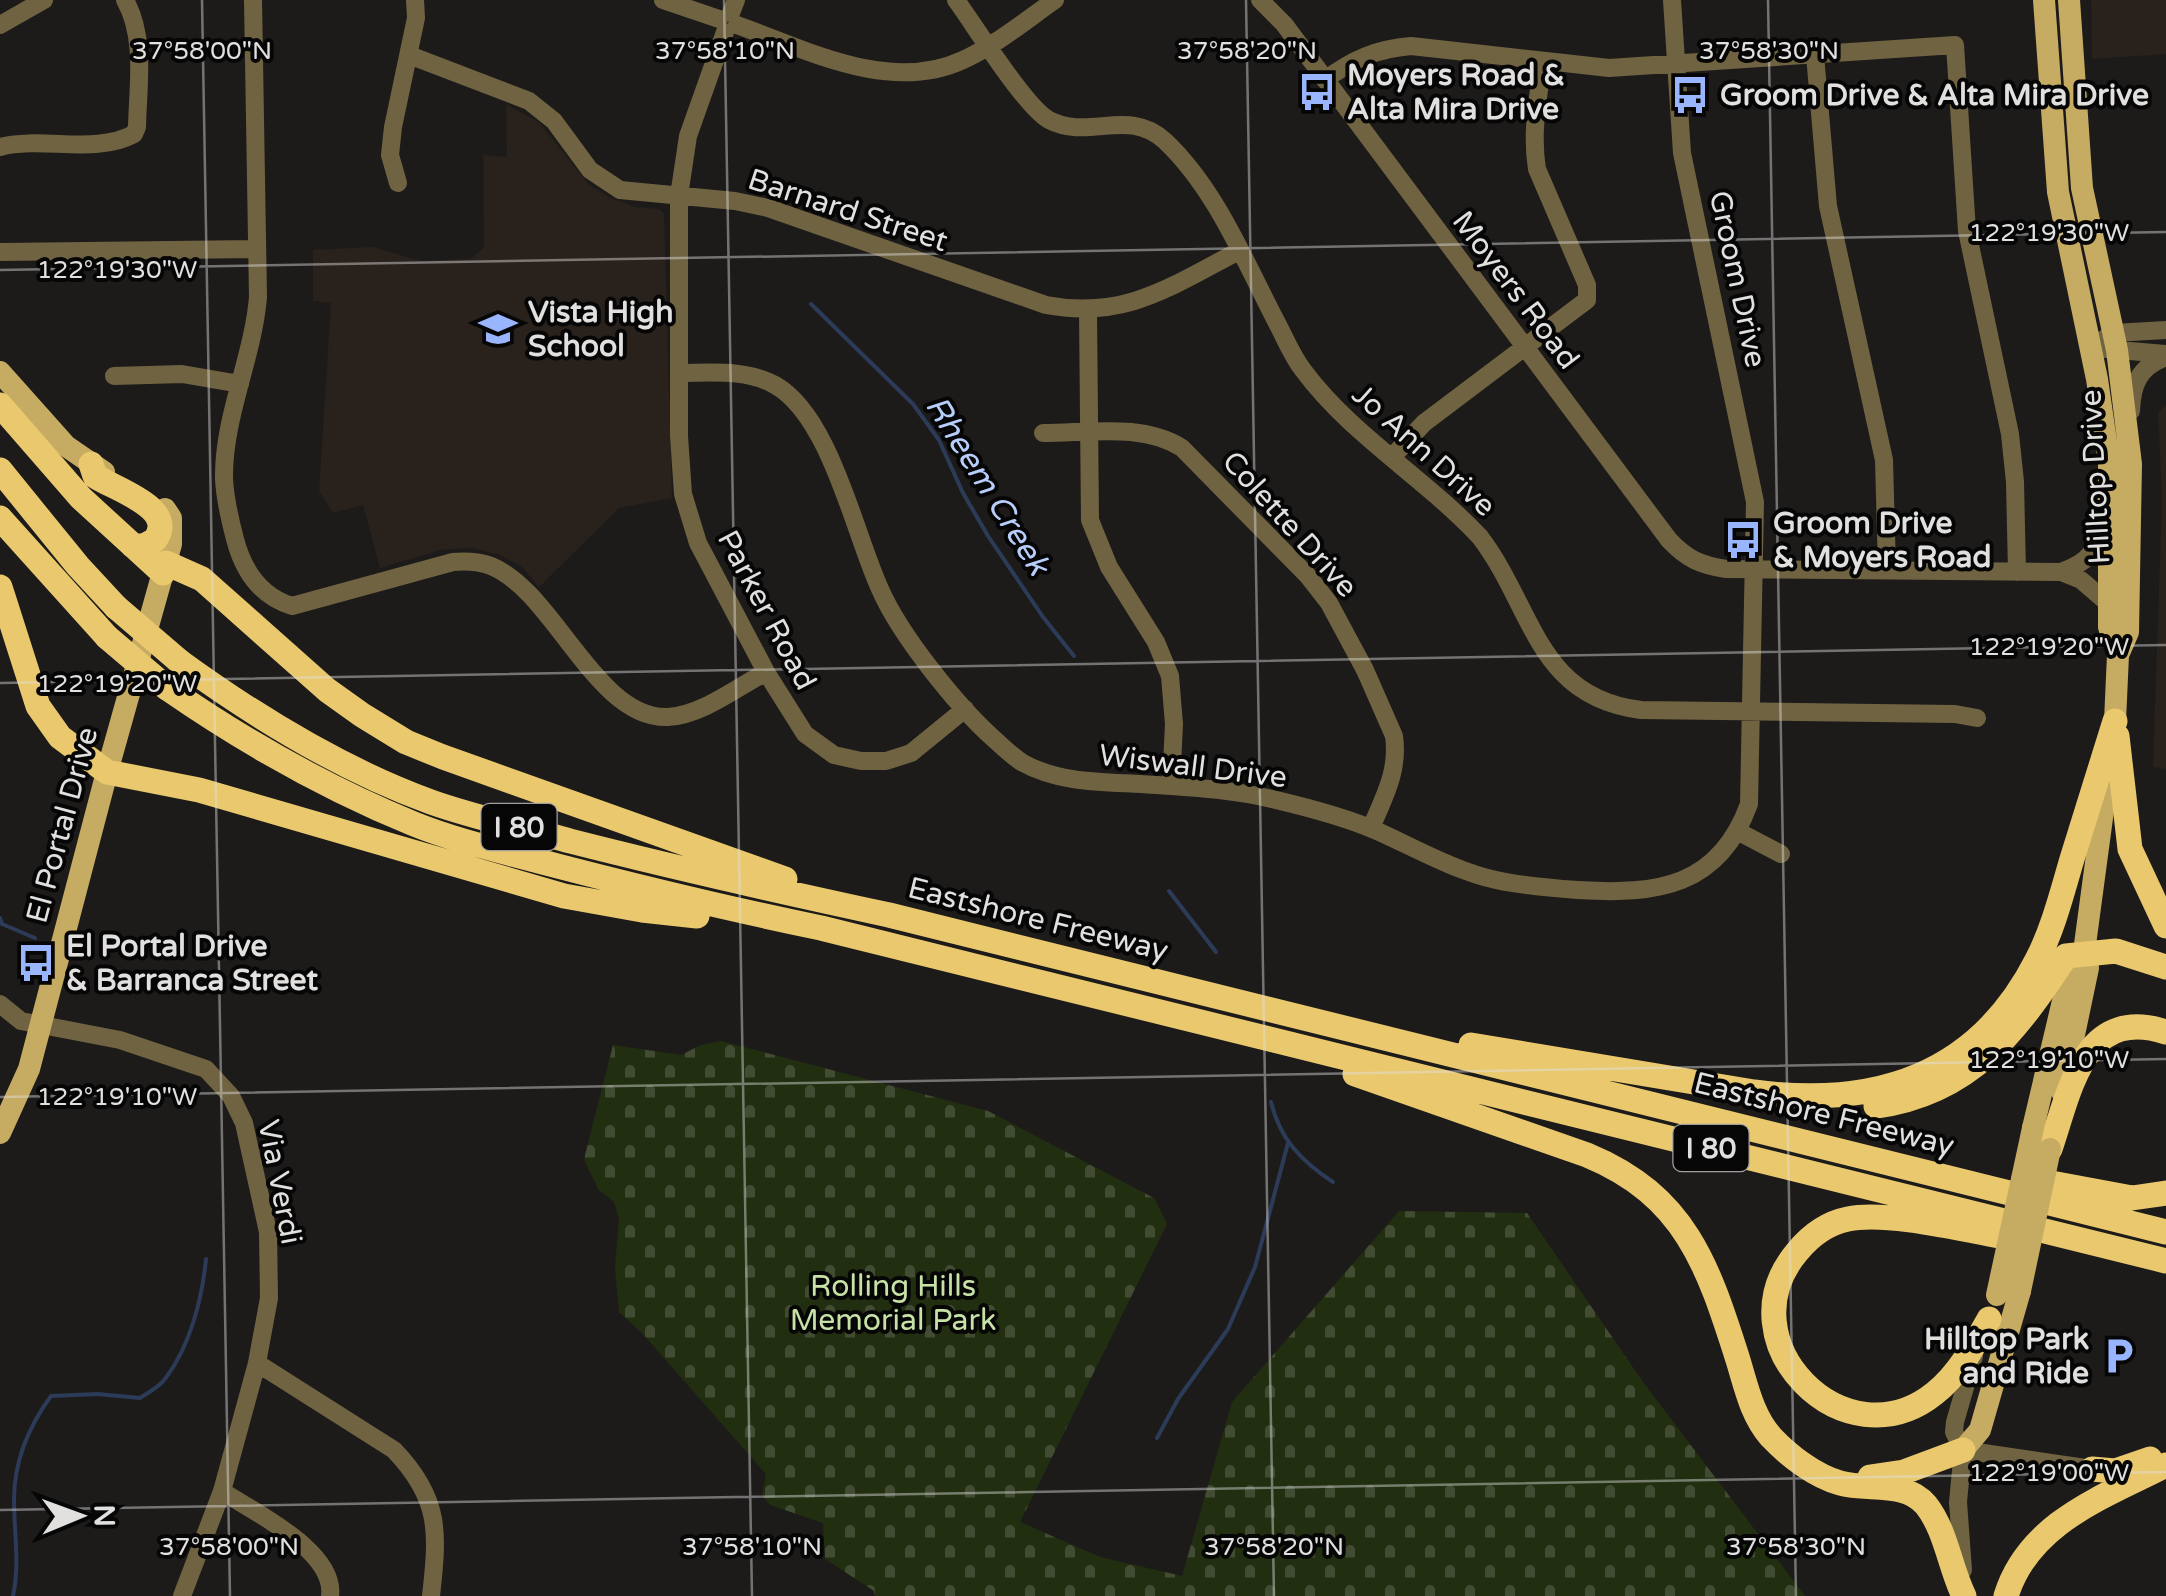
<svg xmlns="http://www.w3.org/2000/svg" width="2166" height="1596" viewBox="0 0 2166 1596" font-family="'Varela Round',sans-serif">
<defs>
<pattern id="cemetery-stones" width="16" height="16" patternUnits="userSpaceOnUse" patternTransform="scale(2.5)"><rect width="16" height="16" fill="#212e10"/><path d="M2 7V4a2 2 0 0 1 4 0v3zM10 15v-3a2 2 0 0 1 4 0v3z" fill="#414c32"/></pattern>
</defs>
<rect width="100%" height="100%" fill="#1d1b1a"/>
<path fill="#28211c" d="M2091,0H2166V54L2092,59Z
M506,104L540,123L589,185L613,199L635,207L659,209L664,214L672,498L619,508L539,587L522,567L500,555L472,548L440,550L380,568L363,505L333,513L319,491L331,303L313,301V250L373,247L421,261L471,259L484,247L483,155L507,157Z
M2166,405V769L2153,767L2162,501L2158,412Z"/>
<path fill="url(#cemetery-stones)" d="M721,1041L988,1111L1154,1198L1167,1224L1020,1522L1100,1557L1182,1576L1232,1402L1399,1211L1527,1213L1643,1382L1805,1596H875L874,1591L825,1559L823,1523L770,1505L762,1495L766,1474L642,1333L619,1312L615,1268L619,1219L614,1202L598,1189L584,1159L613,1045L681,1055L701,1045Z"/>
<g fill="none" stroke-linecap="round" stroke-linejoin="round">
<path stroke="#2c3b58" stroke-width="4" d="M811,304L913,404L939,440L963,493L988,536L1043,617L1074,656
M1169,891L1216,952
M0,918L2,924L35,938
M1271,1102C1280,1139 1301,1161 1333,1182
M1157,1438L1178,1399L1228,1329L1255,1267L1288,1143
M13,1596C20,1563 14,1533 14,1500C14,1462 29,1426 51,1396L97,1394L140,1398C148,1393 159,1387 165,1379C190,1346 202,1300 206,1259"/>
<path stroke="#706341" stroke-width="18" d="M253,0L258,297C253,358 223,417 224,479C225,499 230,520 235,539C243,570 260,596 292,606L453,562C466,561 478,561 491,566C554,591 596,720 668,717C702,715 736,688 766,672
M663,0L719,19
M956,0C975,26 1026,108 1049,120C1089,141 1129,107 1165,141C1216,189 1245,262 1277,323C1285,338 1292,356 1303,370C1351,435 1425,478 1480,537C1534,608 1536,697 1641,710L1955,714L1977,718
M1260,0L1284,24L1669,540C1687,559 1700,565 1726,569L2061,572L2081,580L2110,605
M731,13L736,0
M0,25L44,0
M737,25C807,50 890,94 963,60C996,45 1025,21 1055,0
M725,32L688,136L679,196V436L683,494L698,543L766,672L805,734L834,755L861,761H886L911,753L965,709
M409,55L529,101L554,121L590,170L620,190L735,201L768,208L1046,305C1126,320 1171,286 1239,251
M1815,55L1828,206L1884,460L1887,570
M1325,80C1353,59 1376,49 1411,46L1609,68L1955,45L1967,231L2010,434L2015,482L2017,572
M0,147C43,136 95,155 134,134L137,127C138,84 146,38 125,0
M398,183L390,155L393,127L416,18L415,0
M0,252L256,249
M1088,311L1090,520L1109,567L1156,642L1170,676L1174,724L1171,786
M2090,347L2114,333L2166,330
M2106,349L2166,354
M679,373C711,373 746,369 775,385C830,416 854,532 880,589C900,635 957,706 994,739C1003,747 1013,757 1023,763C1059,783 1102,782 1141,784C1185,787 1233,789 1276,800C1310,808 1345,817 1377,831C1415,848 1455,871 1496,880C1523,886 1550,888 1578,890C1657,895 1719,887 1749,804L1755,502L1682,153L1672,0
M114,376L182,374L240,384
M2131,411C2132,384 2139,367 2166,357
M1043,433C1089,433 1143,423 1182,448L1308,576L1329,603L1365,670L1394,736C1399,771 1384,797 1371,828
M1392,457L1424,423L1587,300V285L1537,169C1531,133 1538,98 1543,62
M2061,572C2105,556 2093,541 2100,502
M1739,832L1781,854
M0,1004L21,1021L120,1040L206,1069L231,1096L244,1123L268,1232L269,1298L257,1363L222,1491L182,1596
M257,1363L394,1450C441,1499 438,1533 431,1596
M1963,1450L2092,1469
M222,1491C255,1513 336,1551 330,1596
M1963,1570L1958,1502L1963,1450L1954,1432L1955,1422L1974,1356"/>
<path stroke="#c6ab62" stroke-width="22" d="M2044,0L2058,192L2097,379L2109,462V627L2118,655
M0,372L66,446L104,472
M2062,1092L2088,968L2084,952L2115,721L2118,655L2128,632L2131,464L2117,350L2082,188L2069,0
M2033,1128L2071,967L2084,952
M0,1133L29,1069L107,772L171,544V518L165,509
M1963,1450L1980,1430L2020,1291"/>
<path stroke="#e9c86e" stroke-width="25" d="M0,405L81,498L163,573
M91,464L95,476C116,490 178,508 155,540L144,546H133
M0,470L78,566L116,607
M0,518L107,637
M166,563L202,579L327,690L362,715L406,742L443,757L785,879
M0,587L38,706L60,737L107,772L199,790L564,896L642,910L697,916
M179,661C256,717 340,769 431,802C476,818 524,828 570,841C676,868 782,892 889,915L2166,1232
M167,688C245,742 326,788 414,824C456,841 502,851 546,863C638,887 729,909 821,928L2166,1261
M2117,736L2130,849L2166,926
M1471,1045L1754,1092C1876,1108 1978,1076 2037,960C2053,929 2062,893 2072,859C2086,813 2101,767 2115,721
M1355,1074L1587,1155C1686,1196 1708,1266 1738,1360C1746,1386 1752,1416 1771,1437C1789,1456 1815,1476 1840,1483C1868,1491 1905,1480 1926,1505C1946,1530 1950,1568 1964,1596
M1876,1106C1972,1093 2017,1030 2066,956L2116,951L2166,967
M2050,1149C2070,1091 2083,1005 2166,1032
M2024,1178L2132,1198L2166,1193
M1989,1319C1975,1344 1959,1374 1935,1393C1845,1466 1722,1341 1797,1252C1810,1236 1828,1223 1848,1219C1889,1210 1977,1233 2022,1240
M2092,1469L2115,1471L2150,1459
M1870,1477L1904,1472L1963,1450
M2006,1596C2029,1522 2104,1497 2166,1465"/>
<path stroke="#c6ab62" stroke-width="22" d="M2020,1291L2050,1149
M1997,1295L2033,1128"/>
<path stroke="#e9c86e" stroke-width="25" d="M116,607L179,661
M107,637L167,688"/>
</g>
<path fill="none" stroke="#e1e0df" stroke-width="2.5" stroke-opacity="0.45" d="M202,0L230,1596M724,0L752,1596M1246,0L1274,1596M1768,0L1796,1596M0,270L2166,232M0,683L2166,645M0,1097L2166,1059M0,1510L2166,1472"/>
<defs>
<g id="bus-bare" transform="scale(3)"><path d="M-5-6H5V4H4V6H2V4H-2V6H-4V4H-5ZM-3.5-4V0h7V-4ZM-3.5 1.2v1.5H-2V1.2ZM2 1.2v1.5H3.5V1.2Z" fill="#98b5fd" stroke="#070606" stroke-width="2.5" paint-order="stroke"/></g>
<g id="school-bare" transform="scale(3)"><path d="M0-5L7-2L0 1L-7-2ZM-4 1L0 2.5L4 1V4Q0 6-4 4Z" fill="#98b5fd" stroke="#070606" stroke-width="2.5" paint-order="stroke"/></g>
<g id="parking-bare" transform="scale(3)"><path d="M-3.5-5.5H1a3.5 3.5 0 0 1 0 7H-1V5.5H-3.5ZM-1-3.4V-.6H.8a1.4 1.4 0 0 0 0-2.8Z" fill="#98b5fd" stroke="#070606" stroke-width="2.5" paint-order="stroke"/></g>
</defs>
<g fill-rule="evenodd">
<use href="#bus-bare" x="1317" y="92"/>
<use href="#bus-bare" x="1690" y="95"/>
<use href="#school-bare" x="498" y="329"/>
<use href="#bus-bare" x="1743" y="540"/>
<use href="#bus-bare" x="36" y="963"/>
<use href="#parking-bare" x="2119" y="1356"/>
</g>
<g text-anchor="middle" stroke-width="8" stroke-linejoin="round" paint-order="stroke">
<g fill="#070606" stroke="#a09f9e" stroke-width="2.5">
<rect x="481.5" y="804" width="75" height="46" rx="8"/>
<rect x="1673.5" y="1125" width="75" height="46" rx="8"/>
</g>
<g font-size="28" font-weight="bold" fill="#e1e0df">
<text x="519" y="837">I 80</text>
<text x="1711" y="1158">I 80</text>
</g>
<g font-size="30" font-weight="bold" fill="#e1e0df" stroke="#070606" text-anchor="start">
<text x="1347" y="85">Moyers Road &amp;<tspan x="1347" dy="34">Alta Mira Drive</tspan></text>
<text x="1720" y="105">Groom Drive &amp; Alta Mira Drive</text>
<text x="528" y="322">Vista High<tspan x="528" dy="34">School</tspan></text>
<text x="1773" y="533">Groom Drive<tspan x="1773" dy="34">&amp; Moyers Road</tspan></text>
<text x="66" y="956">El Portal Drive<tspan x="66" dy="34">&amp; Barranca Street</tspan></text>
<text x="2089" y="1349" text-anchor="end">Hilltop Park<tspan x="2089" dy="34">and Ride</tspan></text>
</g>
<g font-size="30" fill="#e1e0df" stroke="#070606">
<text transform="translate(848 210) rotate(18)" y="10">Barnard Street</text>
<text transform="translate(1738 279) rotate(78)" y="10">Groom Drive</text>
<text transform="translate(1516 290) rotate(53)" y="10">Moyers Road</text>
<text transform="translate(1424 450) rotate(42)" y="10">Jo Ann Drive</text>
<text transform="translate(2095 477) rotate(-93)" y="10">Hilltop Drive</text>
<text transform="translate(1290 524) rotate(48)" y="10">Colette Drive</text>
<text transform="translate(767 610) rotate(62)" y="10">Parker Road</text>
<text transform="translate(1193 766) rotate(7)" y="10">Wiswall Drive</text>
<text transform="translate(62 825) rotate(-75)" y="10">El Portal Drive</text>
<text transform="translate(1038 919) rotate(14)" y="10">Eastshore Freeway</text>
<text transform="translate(1824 1114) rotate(14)" y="10">Eastshore Freeway</text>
<text transform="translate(280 1182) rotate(79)" y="10">Via Verdi</text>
</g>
<g font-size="30" fill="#c7e2a6" stroke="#070606">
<text x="893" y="1296">Rolling Hills<tspan x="893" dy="34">Memorial Park</tspan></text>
</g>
<g font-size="32" font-style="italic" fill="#b7cefb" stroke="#070606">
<text transform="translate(988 485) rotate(58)" y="11">Rheem Creek</text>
</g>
</g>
<g font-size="25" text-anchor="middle" fill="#e1e0df" stroke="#070606" stroke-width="8" stroke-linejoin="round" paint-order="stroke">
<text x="202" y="59">37°58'00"N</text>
<text x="725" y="59">37°58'10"N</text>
<text x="1247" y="59">37°58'20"N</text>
<text x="1769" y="59">37°58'30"N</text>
<text x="2049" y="241">122°19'30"W</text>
<text x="117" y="278">122°19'30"W</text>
<text x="2049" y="655">122°19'20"W</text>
<text x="117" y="692">122°19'20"W</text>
<text x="2049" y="1068">122°19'10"W</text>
<text x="117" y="1105">122°19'10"W</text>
<text x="2049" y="1481">122°19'00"W</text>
<text x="229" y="1555">37°58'00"N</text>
<text x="752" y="1555">37°58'10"N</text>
<text x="1274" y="1555">37°58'20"N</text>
<text x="1796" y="1555">37°58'30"N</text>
</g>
<g transform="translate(80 1516) rotate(89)" stroke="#070606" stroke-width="8" paint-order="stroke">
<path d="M0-8L18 38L0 25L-18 38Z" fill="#e1e0df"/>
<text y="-15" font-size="28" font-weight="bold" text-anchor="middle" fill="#e1e0df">N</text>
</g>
</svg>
